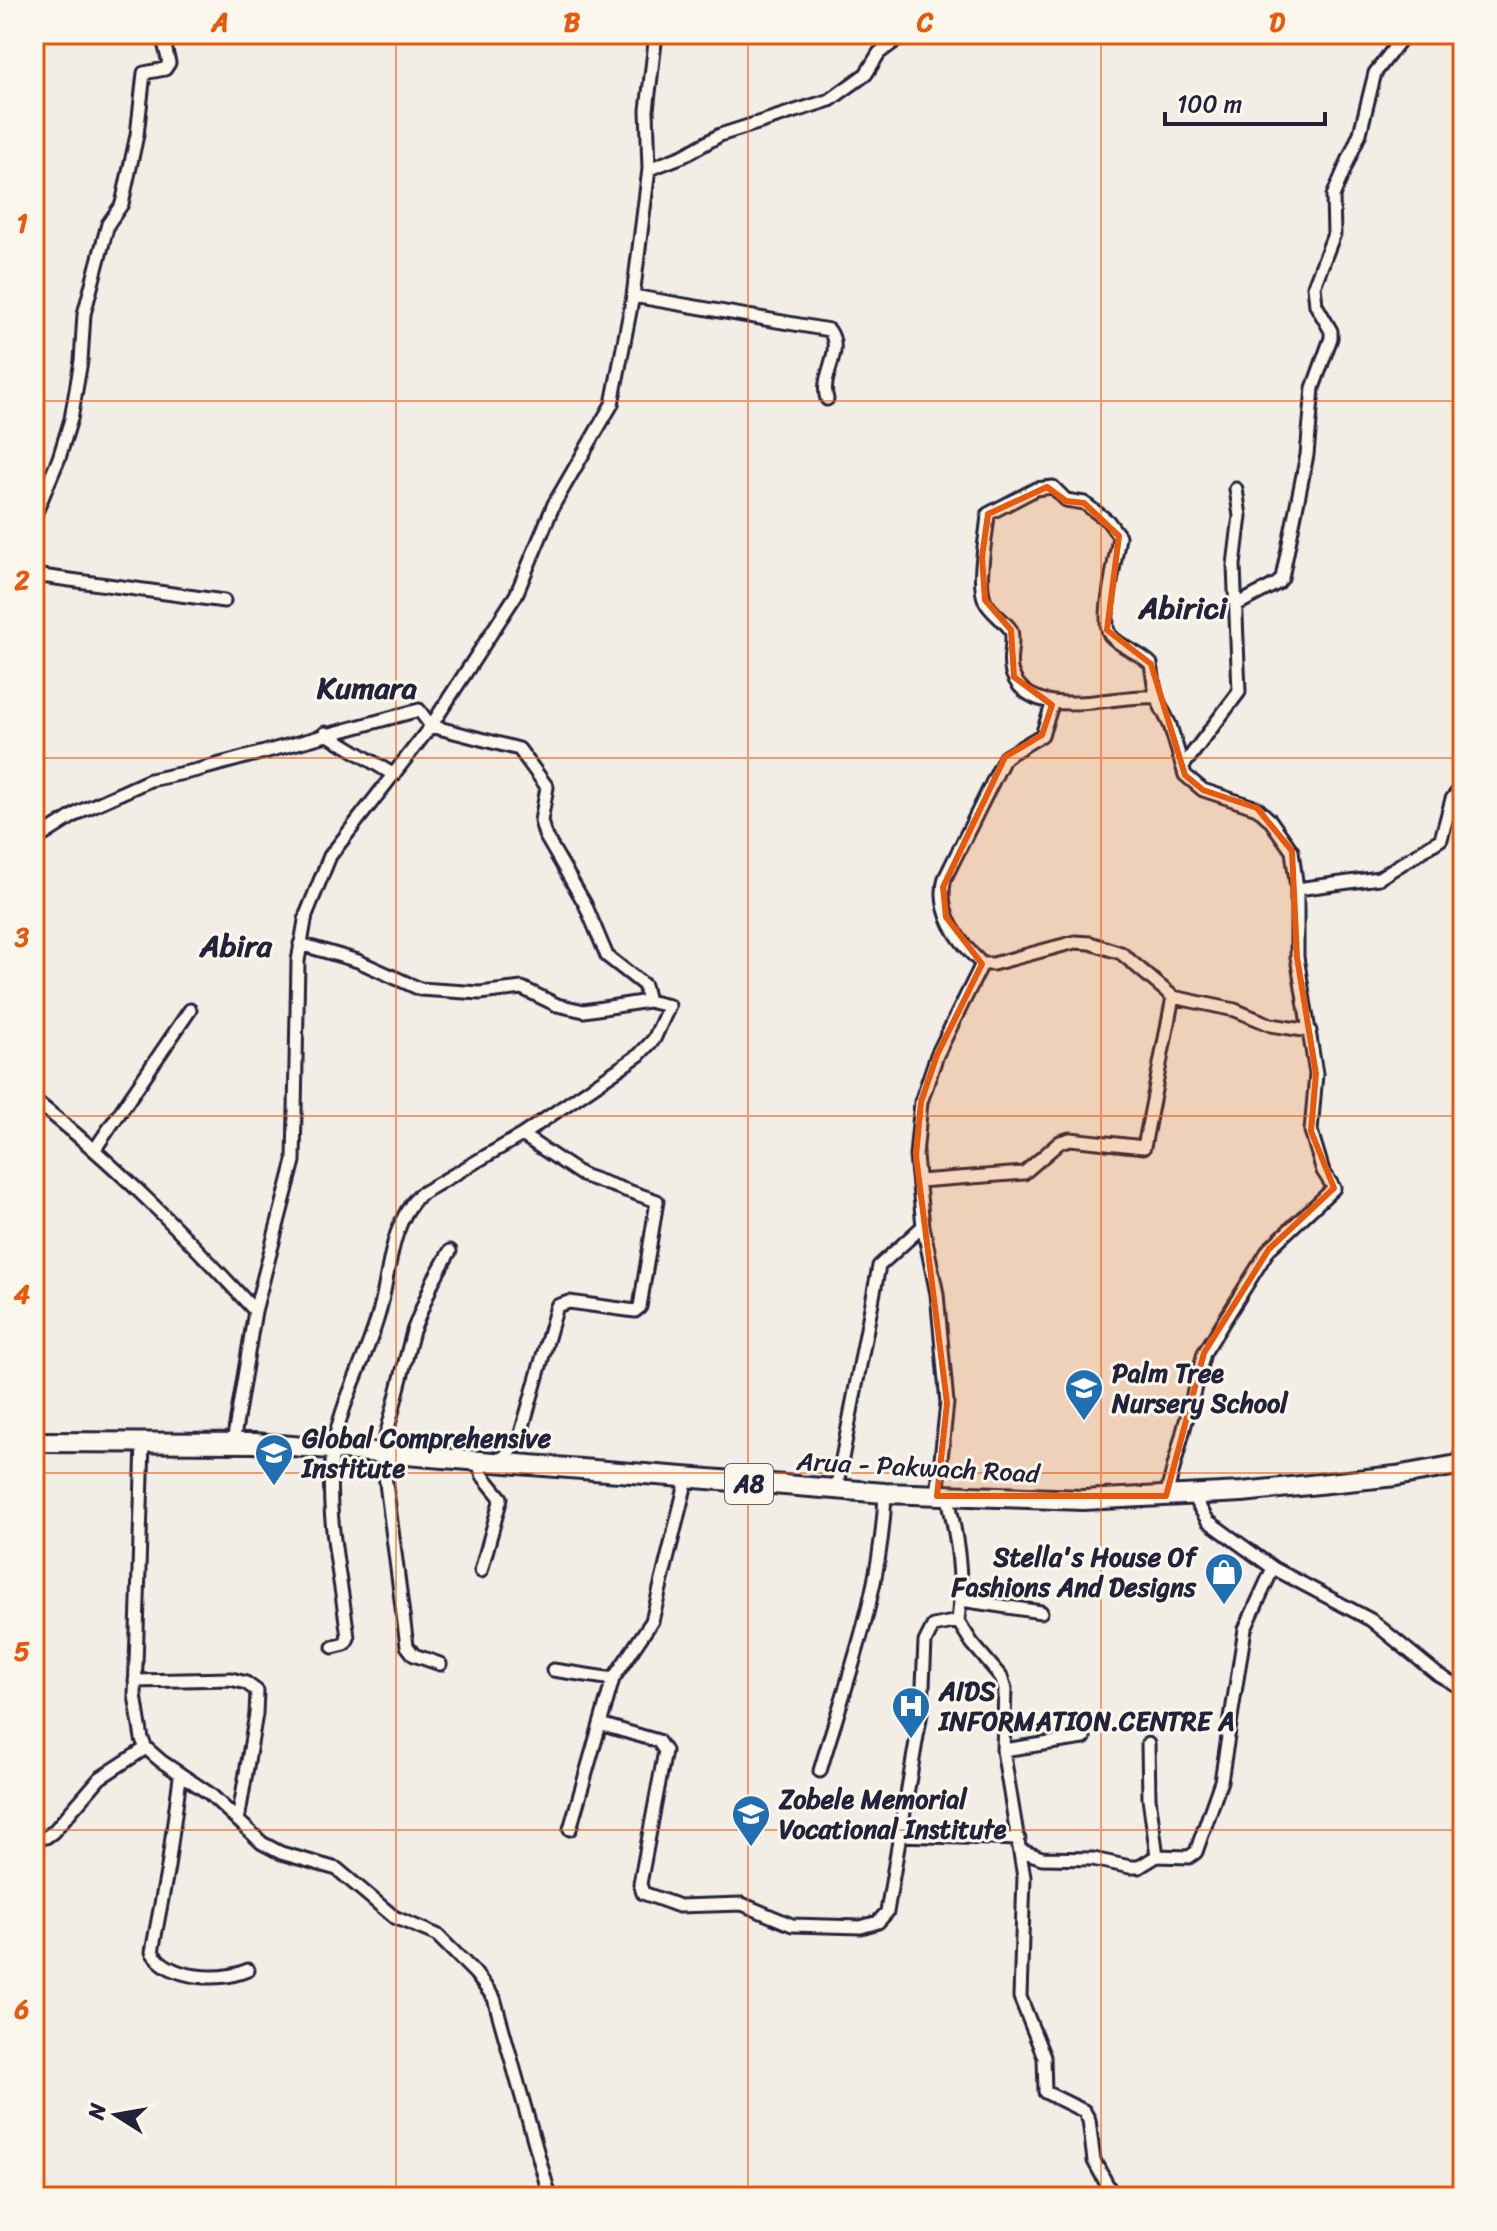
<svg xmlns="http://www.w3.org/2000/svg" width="1497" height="2231" viewBox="0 0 1497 2231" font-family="Sriracha,sans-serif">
<rect width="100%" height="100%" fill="#f2eee5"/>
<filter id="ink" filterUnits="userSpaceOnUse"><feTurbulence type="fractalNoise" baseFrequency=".0125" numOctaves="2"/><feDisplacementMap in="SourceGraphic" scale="16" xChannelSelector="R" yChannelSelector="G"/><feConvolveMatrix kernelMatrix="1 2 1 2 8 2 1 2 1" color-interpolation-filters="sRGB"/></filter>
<g filter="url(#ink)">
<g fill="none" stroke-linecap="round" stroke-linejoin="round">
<g stroke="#22223b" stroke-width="17">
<path id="street" d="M649,169L683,156L720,135L830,100L866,74L879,53L905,34
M633,296L829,330C845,352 819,376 827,399
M34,517L59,458L71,419L81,361L84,314L108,224L122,204L137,135L144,73L165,69L169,63L162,34
M34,575L224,601
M1236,605L1278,583L1282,578L1307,455L1313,388L1331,338V331L1316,305L1314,286L1334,234L1333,196L1360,133L1375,73L1405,34
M1156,697C1117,693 1031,725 1012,673C1007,658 1015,644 1011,630C1004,620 990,612 985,601C976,581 987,535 988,514L1036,489L1053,487L1066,500L1084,503L1108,521L1119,536C1117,555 1100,622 1110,635C1121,648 1139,652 1151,664L1156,697L1170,725L1185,775L1203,790L1257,808L1270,820L1292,851L1297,889V957L1316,1074L1311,1131L1323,1171L1334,1188L1269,1249L1204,1353L1166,1496
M1053,702L1042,735L1005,757L945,878C936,912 958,941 982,964H993L1075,942L1090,943L1121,953L1173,997L1235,1010L1271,1025L1310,1031
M325,733L394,775
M1183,766L1239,692L1234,565L1240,516L1236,489
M34,841L81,811L150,780L198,770L419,710L431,726L519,749L547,787L541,821L545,835L585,904L607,956L644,985L648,1001
M1297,889L1379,878L1441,839L1452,799L1463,785
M300,944L358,961L420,989L480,993L522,988L557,1005L584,1011L648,1001L669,1006L654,1039L639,1055L522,1135L419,1195C390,1225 390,1271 380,1309C368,1357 341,1400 333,1449C324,1513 341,1575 348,1638L345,1644L333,1647
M34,1100C115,1163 186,1236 255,1311
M95,1149L190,1010
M919,1181L1024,1173L1060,1142L1070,1139L1144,1147L1173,997
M143,1443L135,1695L142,1739L146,1748L161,1761L210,1794L262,1843L281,1853L337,1869L394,1917L437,1935L475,1973L494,1998L550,2197
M233,1443L255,1311L294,1161L298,961L306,915L330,856L431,726L516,595L554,504L612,404L633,296L649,169L647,110L656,34
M477,1461L483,1476L501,1498L481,1571
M499,1461L518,1444L557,1306L569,1302L635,1311L640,1307L657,1201L582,1175L522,1135
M1456,1465L1463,1450
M836,1490L879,1266L923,1226
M937,1496L947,1403L937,1294L923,1226L916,1156L921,1102L937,1055L982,964
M948,1497C957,1539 964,1578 958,1621L933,1626L925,1642L922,1707L900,1835L1019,1839
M1273,1568L1371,1620L1437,1674L1463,1689
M961,1600L1041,1612
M958,1621L972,1643L1001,1677L1005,1689L1003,1750L1024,1877L1020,1997L1044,2057L1045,2092L1084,2111L1089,2120L1094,2161L1114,2197
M440,1664L414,1655L407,1646L382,1452L413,1331L433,1281L450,1251
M553,1670L613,1679
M135,1681L231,1679L246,1683L257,1691L256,1714L238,1820
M600,1724L658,1741L665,1751L640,1884L643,1893L679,1906L742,1904L792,1925L861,1927L878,1922L887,1912L900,1835
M1148,1744L1149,1798L1157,1856
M1003,1750L1084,1738
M820,1771C847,1679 882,1591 885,1493
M180,1777L168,1867L152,1952C170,1980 220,1982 248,1970
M570,1829L613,1679L652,1621L687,1479
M34,1838L46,1837L53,1832L100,1778L146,1748
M1022,1851L1042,1858L1093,1859L1130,1867H1139L1157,1856L1189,1857L1196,1852L1221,1781L1245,1629L1273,1568L1208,1521L1192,1495"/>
</g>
<g stroke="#22223b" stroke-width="24">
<path id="primary" d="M34,1442L254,1443L885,1493L1083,1500L1242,1492L1396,1476L1463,1464"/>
</g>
<use href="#street" stroke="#fbf7ec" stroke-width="11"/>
<use href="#primary" stroke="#fbf7ec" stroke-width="18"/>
</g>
</g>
<path fill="#e8590c" fill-opacity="0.2" stroke="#e8590c" stroke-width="6" stroke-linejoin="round" d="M1047,487L1066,501L1084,503L1119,536L1107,630L1151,664L1185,775L1203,790L1257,808L1292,851L1297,957L1316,1074L1311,1131L1334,1188L1269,1249L1204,1353L1166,1496H937L947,1403L916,1156L921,1102L937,1055L982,964L946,917L943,887L1005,757L1042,735L1052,705L1014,677L1011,630L985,600L982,557L988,514Z"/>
<path fill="none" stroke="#e8590c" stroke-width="2" stroke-opacity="0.55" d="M396,34V2197M748,34V2197M1101,34V2197M34,401H1463M34,758H1463M34,1116H1463M34,1473H1463M34,1830H1463"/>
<defs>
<g id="school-pin" transform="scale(2)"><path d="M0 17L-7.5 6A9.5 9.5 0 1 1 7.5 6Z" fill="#1f6fb2" stroke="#fbf7ec"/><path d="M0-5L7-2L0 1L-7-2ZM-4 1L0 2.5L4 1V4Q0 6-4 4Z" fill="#fff"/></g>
<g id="shop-pin" transform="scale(2)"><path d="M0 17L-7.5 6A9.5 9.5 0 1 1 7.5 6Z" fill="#1f6fb2" stroke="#fbf7ec"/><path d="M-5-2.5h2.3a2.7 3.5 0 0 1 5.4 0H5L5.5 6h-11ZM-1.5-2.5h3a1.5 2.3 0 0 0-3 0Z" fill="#fff"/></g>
<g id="hospital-pin" transform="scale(2)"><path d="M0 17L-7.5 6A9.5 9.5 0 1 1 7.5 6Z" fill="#1f6fb2" stroke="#fbf7ec"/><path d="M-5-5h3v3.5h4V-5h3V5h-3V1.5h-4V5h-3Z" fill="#fff"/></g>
</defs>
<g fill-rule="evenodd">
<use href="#school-pin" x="1084" y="1388"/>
<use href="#school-pin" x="274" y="1453"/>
<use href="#shop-pin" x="1224" y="1572"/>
<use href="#hospital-pin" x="911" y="1706"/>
<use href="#school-pin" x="751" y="1814"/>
</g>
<g text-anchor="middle" stroke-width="6" stroke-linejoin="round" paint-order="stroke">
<rect fill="#fbf7ec" stroke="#636270" stroke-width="2" x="725" y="1464" width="48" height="40" rx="6"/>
<g font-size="24" font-weight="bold" fill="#22223b">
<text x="749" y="1492">A8</text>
</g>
<g font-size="26" font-weight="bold" fill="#22223b" stroke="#fbf7ec" text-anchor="start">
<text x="1112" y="1382">Palm Tree<tspan x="1112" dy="30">Nursery School</tspan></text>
<text x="302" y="1447">Global Comprehensive<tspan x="302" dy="30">Institute</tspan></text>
<text x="1196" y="1566" text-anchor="end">Stella's House Of<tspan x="1196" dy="30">Fashions And Designs</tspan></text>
<text x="939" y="1700">AIDS<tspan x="939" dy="30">INFORMATION.CENTRE A</tspan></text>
<text x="779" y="1808">Zobele Memorial<tspan x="779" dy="30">Vocational Institute</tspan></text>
</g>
<g font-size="26" fill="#22223b" stroke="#fbf7ec">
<text transform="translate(918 1467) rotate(3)" y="9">Arua - Pakwach Road</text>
</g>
<g font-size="30" font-weight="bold" fill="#22223b" stroke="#fbf7ec">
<text x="1183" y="618">Abirici</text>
<text x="367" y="698">Kumara</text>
<text x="236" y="956">Abira</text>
</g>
</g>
<rect width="1497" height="2231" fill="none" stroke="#fbf7ec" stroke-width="88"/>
<g transform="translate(116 2115) rotate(281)" stroke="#fbf7ec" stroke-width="6" paint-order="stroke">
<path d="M0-6L14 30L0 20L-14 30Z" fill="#22223b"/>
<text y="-12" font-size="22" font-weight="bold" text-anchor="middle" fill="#22223b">N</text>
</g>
<path d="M1165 112v12h160v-12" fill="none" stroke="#22223b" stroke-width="4"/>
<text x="1177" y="112" font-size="24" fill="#22223b" stroke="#fbf7ec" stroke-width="6" paint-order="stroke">100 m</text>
<rect x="44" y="44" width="1409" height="2143" fill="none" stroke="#e8590c" stroke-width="3"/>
<g font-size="26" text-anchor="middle" font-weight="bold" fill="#e8590c">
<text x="220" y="31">A</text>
<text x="572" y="31">B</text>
<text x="925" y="31">C</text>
<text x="1277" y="31">D</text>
<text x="22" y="232">1</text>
<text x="22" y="589">2</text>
<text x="22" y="946">3</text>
<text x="22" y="1303">4</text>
<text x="22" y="1660">5</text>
<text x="22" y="2018">6</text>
</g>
</svg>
